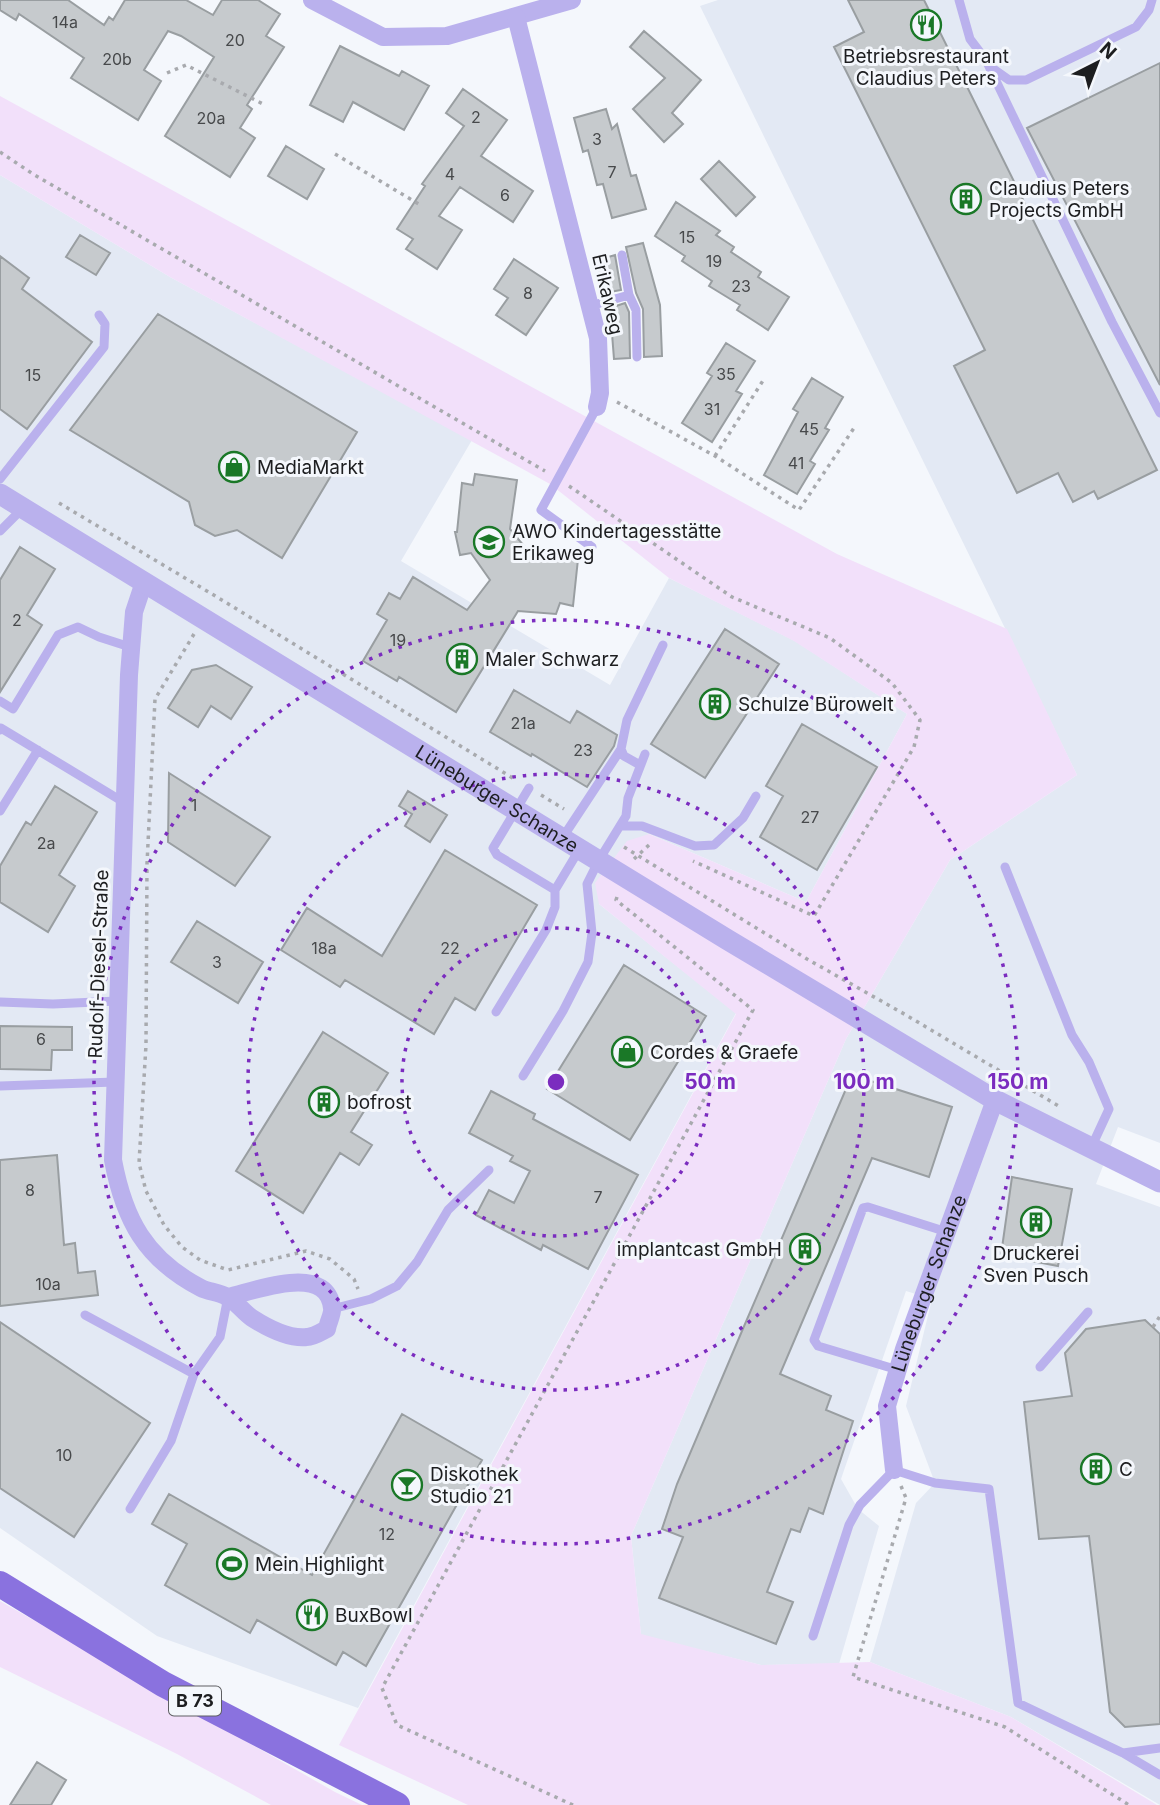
<svg xmlns="http://www.w3.org/2000/svg" width="1160" height="1805" viewBox="0 0 1160 1805" font-family="Inter,sans-serif">
<rect width="100%" height="100%" fill="#f4f7fc"/>
<path fill="#e3e9f4" d="M718,0H1160V1143L1118,1127L1096,1184L1160,1207V1805L1011,1717L870,1662L916,1503L935,1483L906,1406L932,1299L906,1291L841,1479L858,1509L879,1526L839,1664L761,1665L641,1635L631,1536L846,1039L950,860L1077,775L700,6Z
M0,175L170,277L472,440L401,561L610,685L669,578L795,641L907,714L806,902L649,834L599,904L736,1013L358,1708L157,1636L0,1528Z"/>
<path fill="#f2e0fa" d="M0,96L837,554L1007,629L1077,775L950,860L846,1039L631,1536L641,1634L761,1665L870,1662L1011,1717L1157,1805H468L339,1745L736,1014L599,904L595,883L627,841L649,834L806,902L907,714L794,641L669,578L550,484L170,277L0,175Z
M0,1601L335,1792L362,1805H271L177,1754L0,1667Z"/>
<path fill="#c6cacd" stroke="#999ea1" stroke-width="2" d="M0,0H68L104,25L109,17L113,20L125,0H186L213,15L222,0H258L280,14L266,36L284,47L247,105L252,109L240,128L255,138L230,177L165,136L214,57L181,36L168,31L144,70L161,81L138,120L71,78L84,58L19,14L16,20L0,10Z
M848,0H924L1157,470L1098,499L1094,491L1073,502L1058,473L1017,493L954,366L985,350L834,47L864,32Z
M644,31L701,80L672,113L683,124L664,142L633,109L665,78L630,47Z
M340,46L399,76L402,71L429,86L404,130L353,102L343,122L310,105Z
M1160,63V385L1027,128Z
M463,89L507,120L481,156L533,191L513,222L460,187L439,216L462,230L437,269L406,249L413,239L397,229L425,186L422,184L464,126L446,113Z
M606,109L612,129L617,124L631,176L636,175L646,209L612,218L603,184L597,185L588,150L583,152L574,118Z
M286,146L324,169L307,199L268,176Z
M719,161L755,197L736,216L701,179Z
M676,202L720,231L716,235L734,247L731,252L761,272L758,277L789,297L768,330L737,310L740,305L709,286L712,281L682,261L685,256L655,236Z
M80,235L110,253L96,275L66,257Z
M643,243L660,305L662,356L644,357L643,309L636,293L626,247Z
M615,255L621,290L604,293L595,261Z
M0,256L29,278L22,289L92,342L27,429L0,409Z
M514,259L558,288L526,335L496,315L508,298L494,289Z
M625,303L629,312L630,358L614,359L610,308Z
M158,314L357,432L282,558L237,530L215,536L195,525L189,502L70,430Z
M726,343L755,361L736,391L742,394L712,442L682,423L712,376L707,373Z
M812,378L843,397L825,428L829,430L810,461L815,464L797,494L764,475L798,412L793,409Z
M475,474L517,480L510,529L528,551L578,559L573,606L560,603L556,614L518,611L456,712L399,677L397,681L363,661L387,620L377,614L389,593L400,599L413,577L467,610L490,580L471,553L460,555L455,532H457L462,483L473,485Z
M20,547L55,569L27,615L42,625L0,692V580Z
M725,629L779,664L705,778L651,744Z
M216,665L252,687L231,719L211,706L198,727L168,708L192,670Z
M514,690L570,723L577,711L617,735L614,746L587,787L532,754L531,756L490,732Z
M802,724L877,767L817,870L760,837L783,796L766,786Z
M169,773L270,837L235,886L168,842Z
M55,786L97,812L59,875L75,886L48,932L0,902V866L26,822L31,825Z
M408,791L447,815L430,842L405,826L412,814L399,806Z
M445,850L537,905L475,1010L455,998L434,1034L345,980L340,987L281,950L307,908L382,956Z
M197,921L263,962L238,1003L171,962Z
M624,965L706,1016L630,1140L547,1089Z
M0,1026L72,1027V1050H52L51,1070L0,1069Z
M323,1032L388,1073L351,1132L372,1145L359,1165L340,1153L303,1213L236,1171Z
M852,1075L952,1107L929,1177L872,1158L780,1374L831,1396L826,1410L853,1421L823,1514L809,1508L800,1532L791,1529L767,1592L793,1602L776,1644L659,1598L683,1537L662,1529L677,1484L742,1331Z
M491,1091L535,1114L533,1119L638,1175L588,1269L543,1245L541,1250L476,1215L489,1190L514,1203L530,1171L510,1161L513,1156L469,1133Z
M57,1155L64,1245L75,1243L78,1273L95,1271L98,1295L0,1306V1160Z
M1012,1177L1072,1189L1058,1266L1001,1255Z
M1145,1320L1160,1334V1724L1125,1727L1110,1712L1089,1536L1039,1539L1024,1402L1072,1396L1065,1353L1086,1329Z
M0,1322L150,1423L74,1537L0,1488Z
M402,1414L482,1460L366,1666L343,1652L336,1665L257,1620L250,1633L165,1585L187,1544L152,1524L169,1494L312,1575Z
M37,1762L66,1780L51,1805H10Z"/>
<g fill="none" stroke-linecap="round" stroke-linejoin="round">
<path stroke="#a8aaae" stroke-width="3.5" stroke-dasharray="3.5 5" stroke-linecap="butt" d="M167,73L186,65L265,105
M0,152L33,174L545,471
M335,154L422,206
M617,402L715,456L799,510L856,425
M715,456L764,379
M569,486L732,597L830,638L892,683L920,720L914,747L814,916L693,861
M59,503L217,597L516,780
M194,634L155,699L147,864L146,1045L139,1163L146,1191L164,1225L182,1247L200,1260L228,1270L306,1251L330,1259L354,1279L358,1289
M541,795L564,809
M624,847L807,959L906,1015L1062,1108
M634,859L649,845
M1153,1327L1160,1316
M901,1486L906,1498L853,1677L1005,1727L1129,1805
M573,1805L397,1725L382,1688L753,1010L616,900L617,897"/>
<path stroke="#bab1ed" stroke-width="9" d="M959,0L970,39L992,68L1009,80H1026L1136,27L1149,10L1152,0
M985,58L1112,322L1160,413
M629,295L636,310L637,357
M590,306L629,295L622,255
M0,479L104,347L105,324L99,315
M0,531L22,509
M592,547L541,510L597,407
M0,701L13,709L58,635L78,627L99,637L130,647
M0,730L1,728L125,803
M621,749L624,756L640,765
M529,788L493,848L497,855L555,890
M0,811L38,750
M620,826H642L695,846L714,845L743,818L756,796
M563,837L621,749L627,720L663,645
M1005,867L1072,1035L1089,1062L1109,1109L1091,1148
M0,1002L53,1004L117,1001
M496,1012L546,930L555,907V890L579,850
M523,1076L563,1011L588,962L592,933L587,884L599,860L626,816L628,798L645,754
M0,1086L115,1082
M332,1309L371,1299L397,1286L417,1262L448,1210L489,1170
M85,1315L194,1374
M1040,1367L1088,1312
M898,1370L818,1346L814,1340L863,1208L868,1207L947,1232
M130,1509L171,1441L194,1374L220,1337L228,1297
M813,1636L849,1525L860,1505L894,1470L935,1483L989,1489L1018,1703L1123,1753L1160,1748
M1123,1753L1160,1775"/>
<g stroke="#bab1ed" stroke-width="18">
<path d="M312,0L383,37L447,36L572,0"/>
<path d="M516,17L598,338L600,393L597,407"/>
<path d="M144,582L134,612L129,675L113,1160C124,1219 145,1259 201,1288C209,1292 219,1292 227,1297C236,1301 243,1312 252,1318C266,1327 289,1339 307,1337C314,1337 321,1332 327,1329C328,1322 333,1314 332,1308C327,1262 255,1291 228,1297"/>
<path id="s1" d="M894,1470L887,1406L904,1349L995,1100"/>
</g>
<path stroke="#bab1ed" stroke-width="21" id="s2" d="M0,494L728,940L995,1100L1160,1182"/>
<path stroke="#8a72df" stroke-width="26" d="M0,1584L163,1684L397,1805"/>
</g>
<g fill="none" stroke="#7b2cbf" stroke-width="3.5" stroke-dasharray="3.5 7">
<circle cx="556" cy="1082" r="154"/>
<circle cx="556" cy="1082" r="308"/>
<circle cx="556" cy="1082" r="462"/>
</g>
<defs>
<g id="restaurant-ring" transform="scale(1.575)"><circle r="9.5" fill="#f4f7fc" stroke="#1a7827" stroke-width="1.5"/><path d="M-5-6h1v4h1v-4h1v4h1v-4h1v5L-1.5 .5V6h-2V.5L-5-1ZM5-6V6H3V1.5H1.5Q1.5-4 5-6Z" fill="#1a7827"/></g>
<g id="building-ring" transform="scale(1.575)"><circle r="9.5" fill="#f4f7fc" stroke="#1a7827" stroke-width="1.5"/><path d="M-4-6H4V6H1V3H-1V6H-4ZM-2.5-4.3h1.7v1.8h-1.7ZM.8-4.3h1.7v1.8H.8ZM-2.5-1h1.7V.8h-1.7ZM.8-1h1.7V.8H.8Z" fill="#1a7827"/></g>
<g id="shop-ring" transform="scale(1.575)"><circle r="9.5" fill="#f4f7fc" stroke="#1a7827" stroke-width="1.5"/><path d="M-5-2.5h2.3a2.7 3.5 0 0 1 5.4 0H5L5.5 6h-11ZM-1.5-2.5h3a1.5 2.3 0 0 0-3 0Z" fill="#1a7827"/></g>
<g id="school-ring" transform="scale(1.575)"><circle r="9.5" fill="#f4f7fc" stroke="#1a7827" stroke-width="1.5"/><path d="M0-5L7-2L0 1L-7-2ZM-4 1L0 2.5L4 1V4Q0 6-4 4Z" fill="#1a7827"/></g>
<g id="bar-ring" transform="scale(1.575)"><circle r="9.5" fill="#f4f7fc" stroke="#1a7827" stroke-width="1.5"/><path d="M-6-5H6L.8 .8V4.5H3.5V6h-7V4.5H-.8V.8Z" fill="#1a7827"/></g>
<g id="stadium-ring" transform="scale(1.575)"><circle r="9.5" fill="#f4f7fc" stroke="#1a7827" stroke-width="1.5"/><path d="M0-5a6.5 5 0 1 0 0 10a6.5 5 0 1 0 0-10ZM-3.5-1.8h7v3.6h-7Z" fill="#1a7827"/></g>
</defs>
<g fill-rule="evenodd">
<use href="#restaurant-ring" x="926" y="25"/>
<use href="#building-ring" x="966" y="199"/>
<use href="#shop-ring" x="234" y="467"/>
<use href="#school-ring" x="489" y="542"/>
<use href="#building-ring" x="462" y="659"/>
<use href="#building-ring" x="715" y="704"/>
<use href="#shop-ring" x="627" y="1052"/>
<use href="#building-ring" x="324" y="1102"/>
<use href="#building-ring" x="1036" y="1222"/>
<use href="#building-ring" x="805" y="1249"/>
<use href="#building-ring" x="1096" y="1469"/>
<use href="#bar-ring" x="407" y="1485"/>
<use href="#stadium-ring" x="232" y="1564"/>
<use href="#restaurant-ring" x="312" y="1615"/>
</g>
<g text-anchor="middle" stroke-width="6" stroke-linejoin="round" paint-order="stroke">
<g font-size="16" fill="#47494b">
<text x="65" y="28">14a</text>
<text x="235" y="46">20</text>
<text x="117" y="65">20b</text>
<text x="476" y="123">2</text>
<text x="211" y="124">20a</text>
<text x="597" y="145">3</text>
<text x="612" y="178">7</text>
<text x="450" y="180">4</text>
<text x="505" y="201">6</text>
<text x="687" y="243">15</text>
<text x="714" y="267">19</text>
<text x="741" y="292">23</text>
<text x="528" y="299">8</text>
<text x="726" y="380">35</text>
<text x="33" y="381">15</text>
<text x="712" y="415">31</text>
<text x="809" y="435">45</text>
<text x="796" y="469">41</text>
<text x="17" y="626">2</text>
<text x="398" y="646">19</text>
<text x="523" y="729">21a</text>
<text x="583" y="756">23</text>
<text x="194" y="811">1</text>
<text x="810" y="823">27</text>
<text x="46" y="849">2a</text>
<text x="324" y="954">18a</text>
<text x="450" y="954">22</text>
<text x="217" y="968">3</text>
<text x="41" y="1045">6</text>
<text x="30" y="1196">8</text>
<text x="598" y="1203">7</text>
<text x="48" y="1290">10a</text>
<text x="64" y="1461">10</text>
<text x="387" y="1540">12</text>
</g>
<rect fill="#f4f7fc" stroke="#5e5f62" stroke-width="2" x="169" y="1686.5" width="52" height="29" rx="5"/>
<g font-size="18" font-weight="bold" fill="#1d1e20">
<text x="195" y="1707">B 73</text>
</g>
<g font-size="19" fill="#1d1e20" stroke="#f4f7fc" text-anchor="start">
<text x="926" y="63" text-anchor="middle">Betriebsrestaurant<tspan x="926" dy="22">Claudius Peters</tspan></text>
<text x="989" y="195">Claudius Peters<tspan x="989" dy="22">Projects GmbH</tspan></text>
<text x="257" y="474">MediaMarkt</text>
<text x="512" y="538">AWO Kindertagesstätte<tspan x="512" dy="22">Erikaweg</tspan></text>
<text x="485" y="666">Maler Schwarz</text>
<text x="738" y="711">Schulze Bürowelt</text>
<text x="650" y="1059">Cordes &amp; Graefe</text>
<text x="347" y="1109">bofrost</text>
<text x="782" y="1256" text-anchor="end">implantcast GmbH</text>
<text x="1036" y="1260" text-anchor="middle">Druckerei<tspan x="1036" dy="22">Sven Pusch</tspan></text>
<text x="1119" y="1476">C</text>
<text x="430" y="1481">Diskothek<tspan x="430" dy="22">Studio 21</tspan></text>
<text x="255" y="1571">Mein Highlight</text>
<text x="335" y="1622">BuxBowl</text>
</g>
<g font-size="19" fill="#1d1e20" stroke="#f4f7fc">
<text transform="translate(608 294) rotate(77)" y="7">Erikaweg</text>
<text dy="7" stroke="none"><textPath href="#s2" startOffset="583">Lüneburger Schanze</textPath></text>
<text transform="translate(98 964) rotate(-88)" y="7">Rudolf-Diesel-Straße</text>
<text dy="7" stroke="none"><textPath href="#s1" startOffset="194">Lüneburger Schanze</textPath></text>
</g>
</g>
<circle cx="556" cy="1082" r="10" fill="#7b2cbf" stroke="#f4f7fc" stroke-width="3.5"/>
<g font-size="21" text-anchor="middle" font-weight="bold" fill="#7b2cbf" stroke="#f4f7fc" stroke-width="6" stroke-linejoin="round" paint-order="stroke">
<text x="710" y="1089">50 m</text>
<text x="864" y="1089">100 m</text>
<text x="1018" y="1089">150 m</text>
</g>
<g transform="translate(1097 63) rotate(42)" stroke="#f4f7fc" stroke-width="5" paint-order="stroke">
<path d="M0-5L12 26L0 18L-12 26Z" fill="#1d1e20"/>
<text y="-10" font-size="19" font-weight="bold" text-anchor="middle" fill="#1d1e20">N</text>
</g>
</svg>
